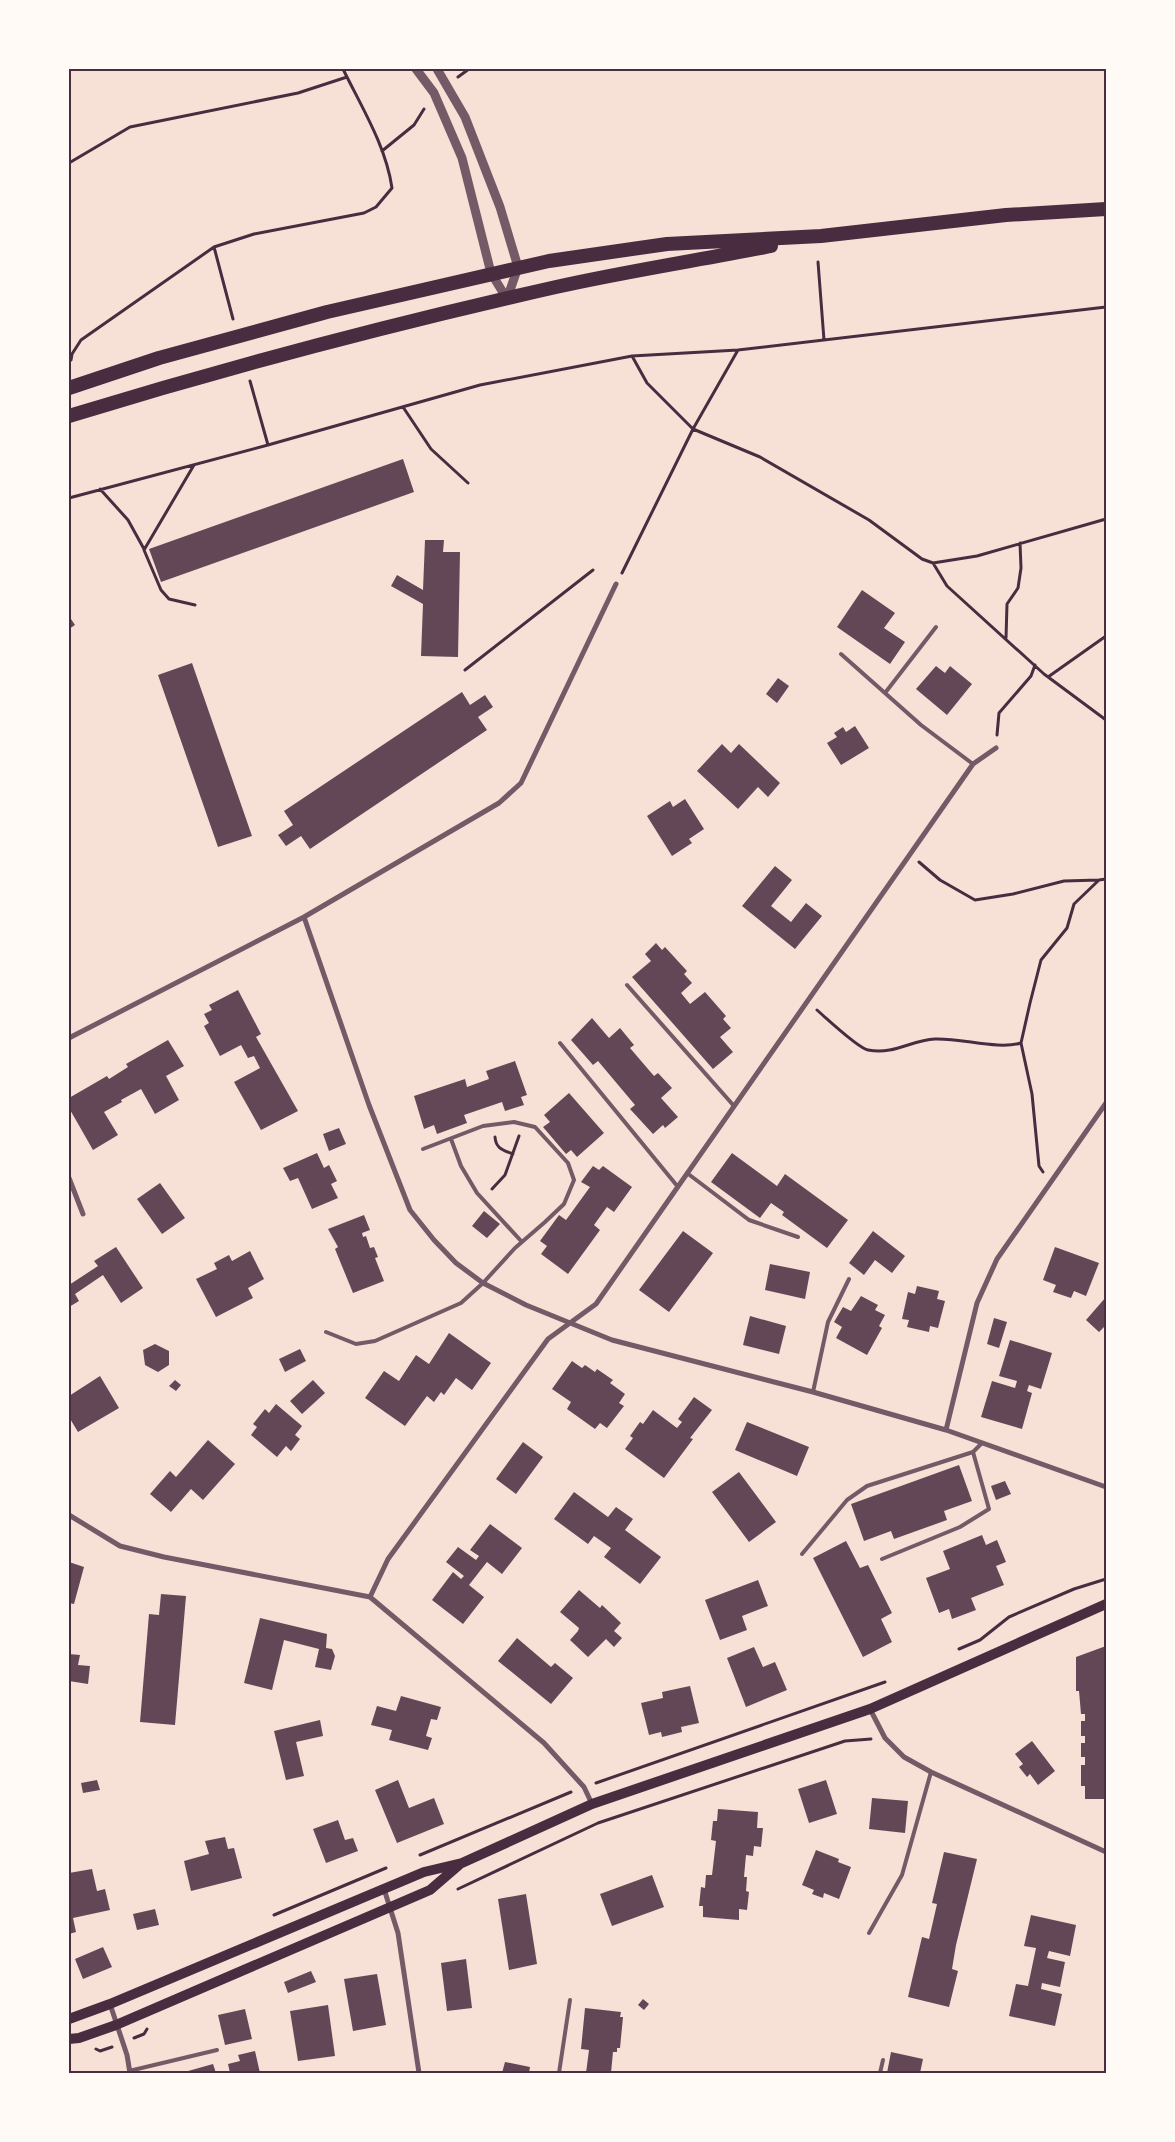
<svg xmlns="http://www.w3.org/2000/svg" width="1175" height="2142" viewBox="0 0 1175 2142" font-family="Montserrat,sans-serif">
<rect width="100%" height="100%" fill="#f7e1d7"/>
<path fill="#644757" d="M403,459L414,492L161,582L149,549Z
M425,540H444L443,552H460L458,657L421,656L423,604L391,586L397,575L423,590Z
M862,590L895,613L884,628L905,642L890,664L837,627Z
M69,616L75,625L69,629Z
M192,663L252,836L218,847L158,675Z
M936,666L945,673L950,666L972,684L947,715L916,689Z
M778,678L789,686L777,703L766,694Z
M462,692L470,705L485,695L493,707L478,717L487,730L310,849L301,836L286,846L278,835L293,825L284,811Z
M855,726L869,748L841,765L827,743L837,737L834,733L843,727L846,732Z
M722,744L731,753L739,744L780,783L768,797L758,787L738,809L697,771Z
M685,799L704,829L689,839L692,843L672,856L647,816L670,801L673,807Z
M775,866L792,880L771,906L791,922L806,903L822,916L795,949L742,906Z
M656,943L662,950L665,947L687,971L684,974L692,983L681,993L690,1004L705,992L726,1016L723,1019L731,1028L720,1037L733,1052L713,1069L632,977L651,961L645,954Z
M238,990L261,1034L256,1037L298,1111L261,1130L234,1082L260,1068L254,1056L248,1058L241,1045L220,1056L204,1026L209,1023L204,1014L212,1010L209,1005Z
M592,1018L609,1038L620,1028L634,1045L630,1048L654,1076L658,1073L672,1088L661,1098L678,1117L665,1128L663,1125L653,1134L630,1109L635,1105L598,1061L593,1065L571,1040Z
M168,1040L184,1066L166,1076L179,1100L155,1114L141,1089L121,1100L122,1102L104,1112L118,1135L93,1150L69,1108V1098L107,1076L109,1079L128,1067L126,1064Z
M515,1061L527,1095L521,1097L524,1105L505,1111L502,1102L464,1115L467,1123L437,1134L434,1125L424,1129L414,1096L465,1079L467,1087L489,1079L486,1071Z
M569,1093L604,1133L577,1157L571,1150L566,1154L543,1127L550,1122L544,1115Z
M339,1128L346,1144L329,1151L323,1134Z
M317,1153L324,1168L329,1165L337,1181L331,1184L338,1198L312,1209L298,1178L290,1181L283,1168Z
M732,1153L777,1186L785,1174L848,1220L827,1248L782,1215L784,1212L771,1203L760,1218L711,1182Z
M593,1166L599,1170L603,1166L632,1187L614,1212L607,1207L594,1225L600,1230L568,1274L541,1254L547,1246L540,1241L559,1215L566,1220L590,1187L581,1182Z
M160,1183L185,1218L162,1234L137,1199Z
M484,1211L500,1224L487,1238L472,1226Z
M364,1215L370,1230L362,1233L363,1237L366,1236L370,1248L374,1247L378,1257L375,1258L384,1281L353,1293L335,1249L338,1247L328,1229Z
M683,1231L713,1253L669,1312L639,1290Z
M873,1231L905,1256L892,1273L875,1260L864,1275L849,1263Z
M116,1247L143,1288L121,1303L103,1275L75,1294L79,1301L69,1307V1285L98,1266L94,1261Z
M1055,1247L1099,1263L1086,1296L1074,1291L1071,1298L1053,1292L1056,1285L1043,1280Z
M250,1251L264,1279L248,1288L253,1298L216,1317L196,1279L217,1269L214,1263L229,1255L232,1261Z
M770,1264L810,1272L805,1299L765,1290Z
M917,1286L939,1291L937,1299L945,1301L938,1328L930,1326L929,1332L907,1327L909,1320L902,1319L908,1292L915,1294Z
M861,1296L878,1305L875,1310L885,1315L879,1326L882,1328L867,1355L836,1338L842,1327L834,1322L843,1307L851,1311Z
M1106,1297V1328L1104,1327L1099,1332L1086,1320Z
M750,1316L786,1326L779,1354L743,1345Z
M994,1318L1007,1322L999,1348L987,1344Z
M449,1333L491,1363L472,1390L456,1378L444,1395L441,1392L434,1402L427,1396L405,1426L365,1398L384,1371L399,1381L416,1355L429,1364Z
M1010,1340L1052,1353L1041,1389L1029,1385L1027,1391L1032,1393L1022,1429L981,1417L992,1381L1015,1388L1017,1381L999,1376Z
M155,1344L169,1351V1365L158,1372L145,1365L143,1350Z
M300,1349L306,1361L285,1372L279,1359Z
M572,1361L582,1368L585,1365L595,1372L597,1369L613,1380L610,1383L625,1394L619,1403L624,1406L607,1428L600,1423L595,1429L567,1409L571,1402L552,1389Z
M100,1376L119,1408L78,1432L69,1417V1396Z
M175,1380L181,1385L176,1391L169,1386Z
M313,1380L325,1393L302,1414L290,1401Z
M694,1397L712,1410L690,1438L693,1439L664,1478L625,1449L633,1438L630,1436L640,1422L643,1424L653,1410L677,1428L682,1422L678,1419Z
M276,1404L302,1426L295,1435L300,1439L291,1451L286,1446L277,1457L251,1435L257,1427L253,1424L265,1409L269,1413Z
M747,1422L809,1447L797,1476L735,1450Z
M208,1440L235,1464L203,1500L191,1489L171,1512L150,1494L170,1471L176,1477Z
M523,1442L543,1457L516,1494L496,1479Z
M959,1465L972,1501L944,1511L947,1520L894,1539L891,1531L864,1541L851,1504Z
M739,1472L776,1522L749,1542L712,1492Z
M1005,1481L1011,1494L996,1500L991,1486Z
M574,1492L608,1517L616,1507L633,1519L625,1530L661,1557L640,1584L604,1557L611,1548L594,1536L588,1544L554,1519Z
M490,1524L522,1548L502,1574L487,1562L469,1585L484,1597L463,1624L432,1600L453,1572L461,1579L464,1576L446,1562L458,1547L476,1560L479,1556L470,1550Z
M982,1535L986,1545L997,1540L1006,1562L996,1566L1004,1585L971,1598L976,1610L952,1619L949,1609L939,1613L926,1578L950,1569L943,1551Z
M846,1541L860,1568L868,1565L892,1613L881,1619L892,1642L863,1657L813,1558Z
M69,1562L84,1567L74,1604L69,1603Z
M758,1580L768,1606L742,1616L747,1630L720,1640L705,1600Z
M579,1590L600,1608L602,1605L621,1623L614,1631L622,1638L614,1647L606,1639L588,1657L570,1640L578,1631L579,1628L560,1612Z
M161,1594L186,1596L175,1725L140,1722L149,1614L159,1615Z
M260,1618L327,1634L326,1648L332,1649L335,1656L331,1670L315,1667L319,1649L284,1640L272,1690L244,1683Z
M517,1638L551,1667L555,1663L573,1678L551,1704L498,1661Z
M1106,1646V1799H1085V1786H1081V1765H1085V1757H1081V1743H1085V1736H1081V1721H1085V1714H1081L1079,1691H1076V1657Z
M754,1647L763,1667L775,1662L787,1690L746,1707L727,1658Z
M69,1654L80,1655L78,1665L90,1666L88,1684L69,1681Z
M690,1686L699,1723L681,1727L682,1732L662,1737L661,1732L649,1735L641,1703L663,1698L662,1692Z
M401,1696L441,1707L437,1720L431,1719L426,1736L432,1738L428,1750L389,1740L392,1730L371,1725L377,1706L396,1711Z
M320,1720L323,1736L296,1742L304,1776L286,1780L274,1731Z
M1032,1741L1055,1771L1038,1785L1030,1774L1027,1777L1019,1767L1023,1764L1015,1754Z
M97,1780L100,1790L83,1793L81,1783Z
M398,1780L409,1808L434,1798L444,1824L397,1843L375,1790Z
M826,1780L837,1814L809,1823L798,1789Z
M872,1798L908,1801L905,1833L869,1829Z
M718,1809L758,1812L757,1828H763L761,1847L754,1846L753,1856L746,1855L744,1877H747L746,1891L749,1892L747,1910L739,1909V1920L703,1917V1906H699L701,1887L705,1888L706,1875H712L716,1841L711,1840L713,1821H717Z
M338,1820L345,1840L353,1838L358,1851L326,1863L313,1829Z
M225,1837L228,1849L234,1848L242,1878L191,1891L184,1861L209,1854L205,1841Z
M816,1850L839,1859L838,1862L851,1867L839,1899L824,1893L823,1898L812,1894L814,1890L802,1885Z
M944,1852L977,1859L956,1945L952,1969L958,1971L949,2007L908,1997L922,1937L929,1939L937,1904L932,1903Z
M92,1869L97,1891L105,1889L110,1910L73,1918L76,1932L69,1934V1873Z
M652,1875L664,1907L612,1926L600,1894Z
M526,1894L537,1964L509,1970L498,1899Z
M155,1909L159,1925L137,1930L133,1914Z
M1031,1915L1076,1925L1070,1956L1049,1951L1047,1958L1065,1962L1060,1987L1042,1983L1041,1989L1062,1994L1055,2026L1009,2016L1016,1984L1028,1986L1036,1948L1024,1946Z
M103,1947L112,1967L83,1979L75,1959Z
M466,1959L472,2008L447,2011L441,1963Z
M311,1971L316,1982L288,1993L284,1982Z
M377,1974L386,2025L353,2031L344,1979Z
M643,1999L649,2004L644,2010L638,2005Z
M328,2005L335,2056L298,2061L290,2011Z
M585,2008L621,2012L620,2017H623L620,2048H617V2052H613L611,2073H586L589,2050L581,2049Z
M245,2009L252,2039L225,2045L218,2015Z
M255,2051L260,2073H230L228,2064L240,2061L238,2055Z
M891,2052L923,2059L920,2073H887Z
M505,2062L530,2067L529,2073H502Z
M213,2064L216,2073H181Z"/>
<g fill="none" stroke-linecap="round" stroke-linejoin="round">
<path stroke="#4a2c40" stroke-width="3" d="M458,77L469,69
M382,151L414,125L424,109
M69,163L130,127L298,93L347,77
M818,262L824,340
M233,319L214,247L254,234L364,213L376,207L392,188C386,146 361,106 343,69
M632,356L647,383L693,429L760,457L869,520L922,559L933,563L977,556L1106,519
M71,360L72,354L81,340L214,247
M250,381L268,445
M403,407L431,449L468,483
M194,465L144,550L161,590L169,599L195,605
M100,489L128,520L144,549
M69,498L268,445L480,385L632,356L738,350L1106,307
M933,563L947,586L1044,674L1106,720
M622,573L693,429L738,350
M1006,638L1007,604L1018,588L1021,568L1020,543
M465,670L593,570
M1048,677L1106,636
M997,735L999,713L1031,676L1035,665
M919,862L940,880L975,900L1013,894L1064,881L1099,880
M817,1010C826,1018 858,1048 868,1050C895,1055 911,1040 935,1039C962,1038 998,1050 1021,1043
M495,1137C496,1149 503,1150 513,1154
M1043,1172L1039,1166L1032,1094L1021,1043L1030,1003L1041,960L1067,928L1074,904L1099,880L1106,879
M492,1189L505,1175L519,1136
M959,1649L980,1640L1009,1617L1074,1589L1106,1579
M596,1783L885,1682
M420,1855L571,1792
M458,1889L598,1823L845,1741L871,1739
M274,1915L386,1868
M134,2038L144,2034L147,2029
M96,2049L100,2051L112,2047"/>
<path stroke="#755966" stroke-width="4" d="M841,654L921,725L973,764
M885,693L936,627
M627,985L734,1106
M560,1043L678,1187
M451,1139L461,1166L477,1193L522,1242
M687,1173L749,1220L798,1237
M326,1332L356,1344L375,1341L461,1303L483,1283L515,1248L545,1222L564,1204L574,1180L568,1163L535,1127L514,1122L483,1126L423,1149
M813,1392L828,1322L849,1279
M802,1554L847,1500L867,1486L973,1452L982,1443
M882,1559L960,1527L989,1509L973,1452
M869,1933L902,1875L931,1772
M129,2071L217,2050
M559,2073L570,2000
M880,2073L883,2060"/>
<path stroke="#755966" stroke-width="5" d="M304,917L369,1105L410,1210L434,1240L456,1263L483,1283L526,1305L612,1340L813,1392L946,1430L1106,1487
M69,1038L304,917L499,803L521,783L616,584
M69,1178L83,1214
M946,1430L977,1303L997,1259L1106,1103
M69,1515L120,1546L164,1557L370,1597L544,1743L584,1787L592,1804
M370,1597L388,1559L548,1339L596,1304L973,764L996,748
M870,1709L885,1738L904,1757L931,1772L1106,1852
M384,1889L398,1933L419,2073
M110,2004L127,2055L130,2073"/>
<path stroke="#755966" stroke-width="9" d="M416,69L434,93L462,158L491,273L507,299
M437,69L465,117L500,207L518,267L507,299"/>
<path stroke="#4a2c40" stroke-width="10" d="M69,2019L110,2004L424,1872L462,1863L592,1804L870,1709L1106,1604
M69,2039L79,2038L116,2025L430,1890L459,1865"/>
<path stroke="#4a2c40" stroke-width="14" d="M69,388L159,358L327,312L549,261L667,244L821,236L1006,215L1106,209
M69,416C229,367 392,324 556,287C627,271 700,260 771,246"/>
</g>
<rect width="1175" height="2142" fill="none" stroke="#fffaf5" stroke-width="140"/>
<rect x="70" y="70" width="1035" height="2002" fill="none" stroke="#4a2c40" stroke-width="2"/>
</svg>
